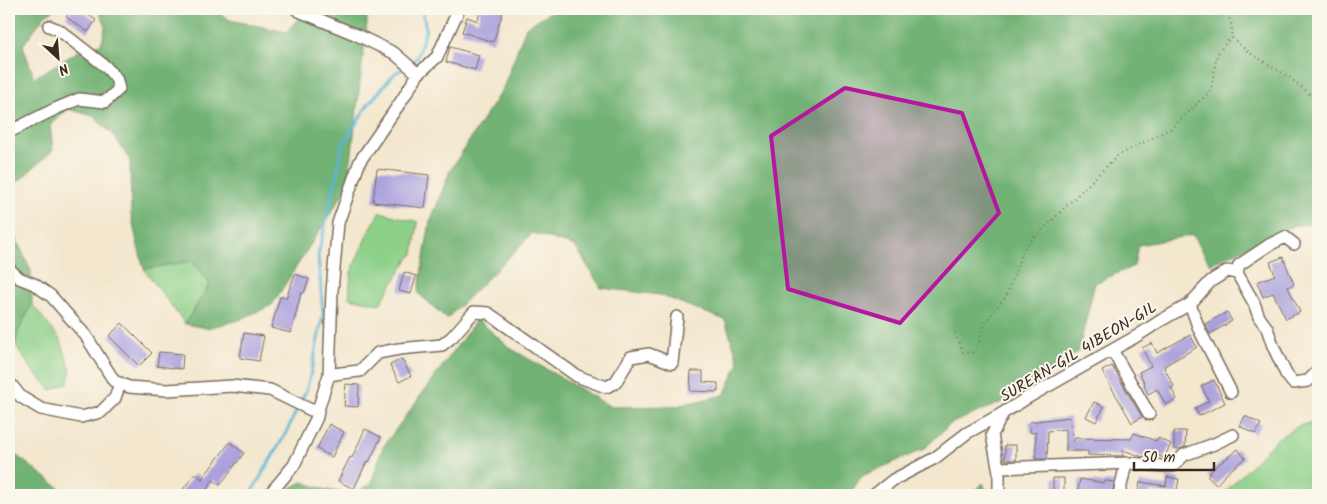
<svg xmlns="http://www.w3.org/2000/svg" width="1327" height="504" viewBox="0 0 1327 504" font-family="Kalam,sans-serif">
<rect width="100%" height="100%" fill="#fbf7ec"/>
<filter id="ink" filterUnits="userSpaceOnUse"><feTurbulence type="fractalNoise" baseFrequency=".02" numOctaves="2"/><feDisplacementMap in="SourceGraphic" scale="10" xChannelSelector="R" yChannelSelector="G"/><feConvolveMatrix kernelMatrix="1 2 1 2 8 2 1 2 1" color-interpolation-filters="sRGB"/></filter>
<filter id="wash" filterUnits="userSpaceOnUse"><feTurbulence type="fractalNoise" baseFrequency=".0096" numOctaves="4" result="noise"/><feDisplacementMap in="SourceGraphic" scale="20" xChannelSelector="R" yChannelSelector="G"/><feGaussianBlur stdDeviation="1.12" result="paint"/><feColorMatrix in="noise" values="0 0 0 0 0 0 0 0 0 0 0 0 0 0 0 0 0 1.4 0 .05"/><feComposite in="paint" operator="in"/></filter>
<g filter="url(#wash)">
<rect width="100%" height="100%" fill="#f3e7ce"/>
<path fill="#8dd089" stroke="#647d54" d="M380,212L418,222L413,254L406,262L380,304L349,298L351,272L368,233Z
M192,261L210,284L185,324L144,269Z
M32,304L61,341L71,371L68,383L51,390L31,369L15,344L18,332Z
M1318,421V495H1222L1278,438L1298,426Z"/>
<path fill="#72b275" stroke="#566e4a" d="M9,9H56L45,15L23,45L34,78L82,49L101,44C106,28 108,23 96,9H213L230,20L286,32L307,9H367V23L348,186L272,305L239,320L207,328L185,324L210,284L192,261L144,269L137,242L131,215L130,160L112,134L93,116L68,109L50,125L53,150L10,189L9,209Z
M555,9H1318V223L1293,226L1210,264L1193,235L1138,245L1134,266L1095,283L1078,352L1007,400L950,424L924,449L862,476L849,495H278L302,482L327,490L353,494L371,484L383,447L477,319L510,348L611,407L676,406L724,395L739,363L725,320L660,295L601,288L575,246L533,233L447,319L418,293L430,222L450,171L503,88L526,27Z
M9,223L31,271L32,304L19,329L15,344L9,340Z
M9,450L69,495H9Z
M983,483L988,495H972Z"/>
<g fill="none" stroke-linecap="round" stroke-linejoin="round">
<path stroke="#58b5d6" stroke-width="3" d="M410,63L417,58L426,29L422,9
M301,401L306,391L313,364L323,314L318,255L337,175L342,146L367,106L394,74L405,67
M250,495L286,433L298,407"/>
</g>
<g id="blocks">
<path fill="#aaa0dd" d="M72,9H79L96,20L88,32L66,17Z
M480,9H504L493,42L462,32L467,17L478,21Z
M450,47L479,55L475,70L446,62Z
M377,169L429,175L425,208L373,202Z
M1283,257L1294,284L1288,287L1300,312L1286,319L1273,293L1263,297L1257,282L1275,275L1270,262Z
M404,272L416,276L411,294L399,291Z
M295,274L309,279L304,293H301L291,333L271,328L280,297L286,298Z
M1227,312L1232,321L1210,334L1205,324Z
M122,323L152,353L139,366L109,336Z
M244,333L264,336L259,361L240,358Z
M1190,335L1197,347L1164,366L1165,368H1164L1174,386L1171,388L1177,399L1166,405L1157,389L1148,394L1144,386L1145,384L1139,372L1151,366L1142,348L1152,343L1157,353Z
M159,352L183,354L182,369L157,366Z
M402,359L411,376L399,382L390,365Z
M1112,366L1142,417L1132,423L1102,371Z
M691,371H703V382L718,383V392L690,391Z
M1214,380L1225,403L1199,416L1195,408L1209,401L1201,386Z
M346,384L359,385L358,407L344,406Z
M1094,402L1104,407L1096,422L1086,417Z
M1245,416L1261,424L1255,434L1240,426Z
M1070,417L1073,442L1075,438L1131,439L1134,433L1156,441L1158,438L1171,444L1164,458L1146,451L1144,457L1140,456L1123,450V456L1088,455V451H1066V429L1048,431L1047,459H1036V432L1031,433L1029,422Z
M329,424L344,432L332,457L317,449Z
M365,429L381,437L369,462L367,461L354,489L338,481L350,457L352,458Z
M1174,431H1186L1185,447L1179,449H1174Z
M230,442L244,453L220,485L213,480L203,495H179L195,473L202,479Z
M1005,445H1016V460H1005Z
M1238,449L1245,458L1226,474L1216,485L1207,476L1214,468Z
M1167,477L1179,479L1176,495L1150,492L1149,495H1138L1140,482L1166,486Z
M1053,478H1064V495H1053Z
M1080,479L1104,483L1105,481L1114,482L1112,495H1077Z"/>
</g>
</g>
<g filter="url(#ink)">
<use href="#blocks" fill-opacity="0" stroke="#7b6c5c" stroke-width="1"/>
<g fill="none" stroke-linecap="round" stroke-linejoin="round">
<g stroke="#7b6c5c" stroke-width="14">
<path id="minor" d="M296,9L299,11L357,35L394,53L418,74
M9,132L55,109L79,99L105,102L119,89L116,78L105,66L59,30L49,26
M9,269L19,278L34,284L51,296L86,336L114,381L129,387L167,390L232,386L270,390L311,410H318
M1237,273L1254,303L1259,317L1267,328L1273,346L1286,374L1293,383L1308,381L1318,371
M1190,304L1199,329L1231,392
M1112,350L1149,414
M329,375L341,373L360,371L378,353L399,349L442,345L452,337L474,312L488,313L577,376L606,387L615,383L631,357L649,354L672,363L677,317
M9,382L21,397L41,409L81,417L101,412L115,398L120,383
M999,468L1130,463L1162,466H1173L1184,455L1214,444L1233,435
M269,495L294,465L317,417L318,410L329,375L332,291L338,223L360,161L402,100L418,74L437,57L459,9
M874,495L893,480L935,458L967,433L1003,413
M999,495V472L992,435L1003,413L1027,398L1137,336L1160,321L1190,304L1211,281L1227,271L1237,273L1239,265L1269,245L1285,237L1294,244
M1119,495L1126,463"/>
</g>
<path stroke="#7b6c5c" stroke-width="2" stroke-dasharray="1 4" stroke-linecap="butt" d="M1227,9C1228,22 1234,21 1231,37L1248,52L1289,77L1318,101
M955,333L963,352L975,353L986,321L1006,296L1024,248L1117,156L1172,128L1211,90L1217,54L1231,37"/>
<use href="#minor" stroke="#fff" stroke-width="11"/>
</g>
</g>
<path fill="#b5179e" fill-opacity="0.2" stroke="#b5179e" stroke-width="4" stroke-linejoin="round" d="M845,88L962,113L999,213L900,323L788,289L771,136Z"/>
<g text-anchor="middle" stroke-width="4" stroke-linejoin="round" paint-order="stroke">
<g font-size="16" fill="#3b2a1e" stroke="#fbf7ec">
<text transform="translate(1078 351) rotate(-31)" y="6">SUREAN-GIL 41BEON-GIL</text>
</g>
</g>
<rect width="1327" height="504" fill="none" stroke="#fbf7ec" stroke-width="30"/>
<g transform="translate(58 58) rotate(154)" stroke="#fbf7ec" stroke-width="4" paint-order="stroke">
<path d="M0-4L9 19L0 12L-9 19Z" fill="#3b2a1e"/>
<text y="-8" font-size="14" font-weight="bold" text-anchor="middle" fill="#3b2a1e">N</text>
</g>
<path d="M1134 462v8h80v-8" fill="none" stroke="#3b2a1e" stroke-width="2.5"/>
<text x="1142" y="462" font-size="15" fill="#3b2a1e" stroke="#fbf7ec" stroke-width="4" paint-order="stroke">50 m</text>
</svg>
